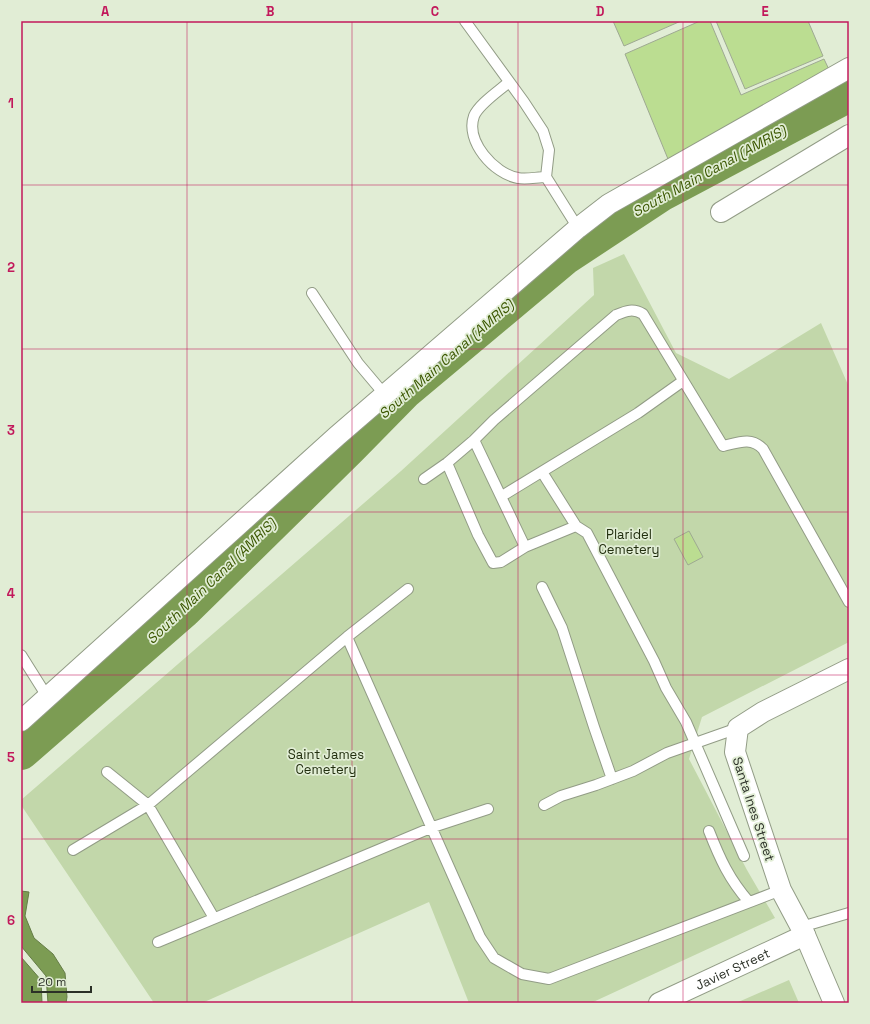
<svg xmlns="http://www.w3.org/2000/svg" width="870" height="1024" viewBox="0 0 870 1024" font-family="'Space Grotesk',sans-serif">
<rect width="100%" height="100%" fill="#e1edd5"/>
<path fill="#c2d7aa" d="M624,254L676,353L729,379L821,323L849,387V642L702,717L689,759L747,870L775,918L591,1003H469L429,902L202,1003H154L21,805V800L401,471L594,295L593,268Z
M789,980L799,1003H736Z"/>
<path fill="#7c9c53" stroke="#647c46" d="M21,891L29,892L25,916L34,938L53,954L65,973L67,997L66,1003H48L46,976L21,946Z
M21,957L41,980L42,1003H21Z"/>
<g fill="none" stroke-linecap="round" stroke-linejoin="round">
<path stroke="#7c9c53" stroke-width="36" d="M21,752L184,610L349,448L405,391L565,257L662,193L849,94"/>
</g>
<path fill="#bbdd91" stroke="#9ea992" d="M613,21H681L624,46Z
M700,21H710L741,95L824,59L832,76L668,159L625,54Z
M716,21H808L823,56L745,89Z
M689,531L703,557L688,565L674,539Z"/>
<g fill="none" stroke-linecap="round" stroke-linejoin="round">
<g stroke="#929c86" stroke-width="12">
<path id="service" d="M465,21L524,102L543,131L549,150L546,177L578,228
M509,82C499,91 479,104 474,116C465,141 494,174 518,178C526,180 537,177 546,177
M312,293L358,363L385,395
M474,440L525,547
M447,463L478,535L493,563L501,562L525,547L576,526
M542,472L576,526L587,533L654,661L666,688L686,722L744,856
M424,479L447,463L474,440L494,420L616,315C626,311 633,308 643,314L723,446C737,443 751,436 763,449L849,602
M502,496L638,413L683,381
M542,587L562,628L594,727L612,779
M408,589L347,637L480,937L494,958L522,974L549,979L781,890
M21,655L48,698
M107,772L148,805L214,918
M544,805L561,796L596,785L633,771L667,753L738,728
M709,831C720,859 729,879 749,902
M73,850L148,805L347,637
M801,927L849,913
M158,942L433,827L488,809"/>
</g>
<g stroke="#929c86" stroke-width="22">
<g id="minor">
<path d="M721,212L849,135"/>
<path d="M21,721L337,436L578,228L609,204L849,68"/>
<path id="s1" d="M659,1003L805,935"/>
<path d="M834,1003L805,935L781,890L735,752L738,728L763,712L849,669"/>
</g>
</g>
<use href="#service" stroke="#fff" stroke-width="10"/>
<use href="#minor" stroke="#fff" stroke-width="20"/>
</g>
<path fill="none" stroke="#c2185b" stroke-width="1" stroke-opacity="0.55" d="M187,21V1003M352,21V1003M518,21V1003M683,21V1003M21,185H849M21,349H849M21,512H849M21,675H849M21,839H849"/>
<g text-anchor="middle" stroke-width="3.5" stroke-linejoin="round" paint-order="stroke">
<g font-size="13" fill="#222f0f" stroke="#e1edd5">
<text x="629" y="539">Plaridel<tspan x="629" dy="15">Cemetery</tspan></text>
<text x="326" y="759">Saint James<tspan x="326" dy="15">Cemetery</tspan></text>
</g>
<g font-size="13" fill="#2b3027" stroke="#e1edd5">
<text transform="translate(754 809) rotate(72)" y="5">Santa Ines Street</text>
<text dy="5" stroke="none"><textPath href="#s1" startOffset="81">Javier Street</textPath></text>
</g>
<g font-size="14" font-style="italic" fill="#3b5701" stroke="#e1edd5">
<text transform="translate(709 171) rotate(-29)" y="5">South Main Canal (AMRIS)</text>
<text transform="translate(446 359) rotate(-41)" y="5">South Main Canal (AMRIS)</text>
<text transform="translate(211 581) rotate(-44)" y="5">South Main Canal (AMRIS)</text>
</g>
</g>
<rect width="870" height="1024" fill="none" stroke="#e1edd5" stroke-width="44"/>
<path d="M32 986v6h59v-6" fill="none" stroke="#2b3027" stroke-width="2"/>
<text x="38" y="986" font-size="12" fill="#2b3027" stroke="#e1edd5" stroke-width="3" paint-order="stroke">20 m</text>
<rect x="22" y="22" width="826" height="980" fill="none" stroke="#c2185b" stroke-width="1.5"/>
<g font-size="13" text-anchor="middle" font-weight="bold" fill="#c2185b">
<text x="105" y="16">A</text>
<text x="270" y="16">B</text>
<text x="435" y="16">C</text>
<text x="600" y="16">D</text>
<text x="765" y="16">E</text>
<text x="11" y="108">1</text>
<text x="11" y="272">2</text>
<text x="11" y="435">3</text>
<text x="11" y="598">4</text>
<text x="11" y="762">5</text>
<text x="11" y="925">6</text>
</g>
</svg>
